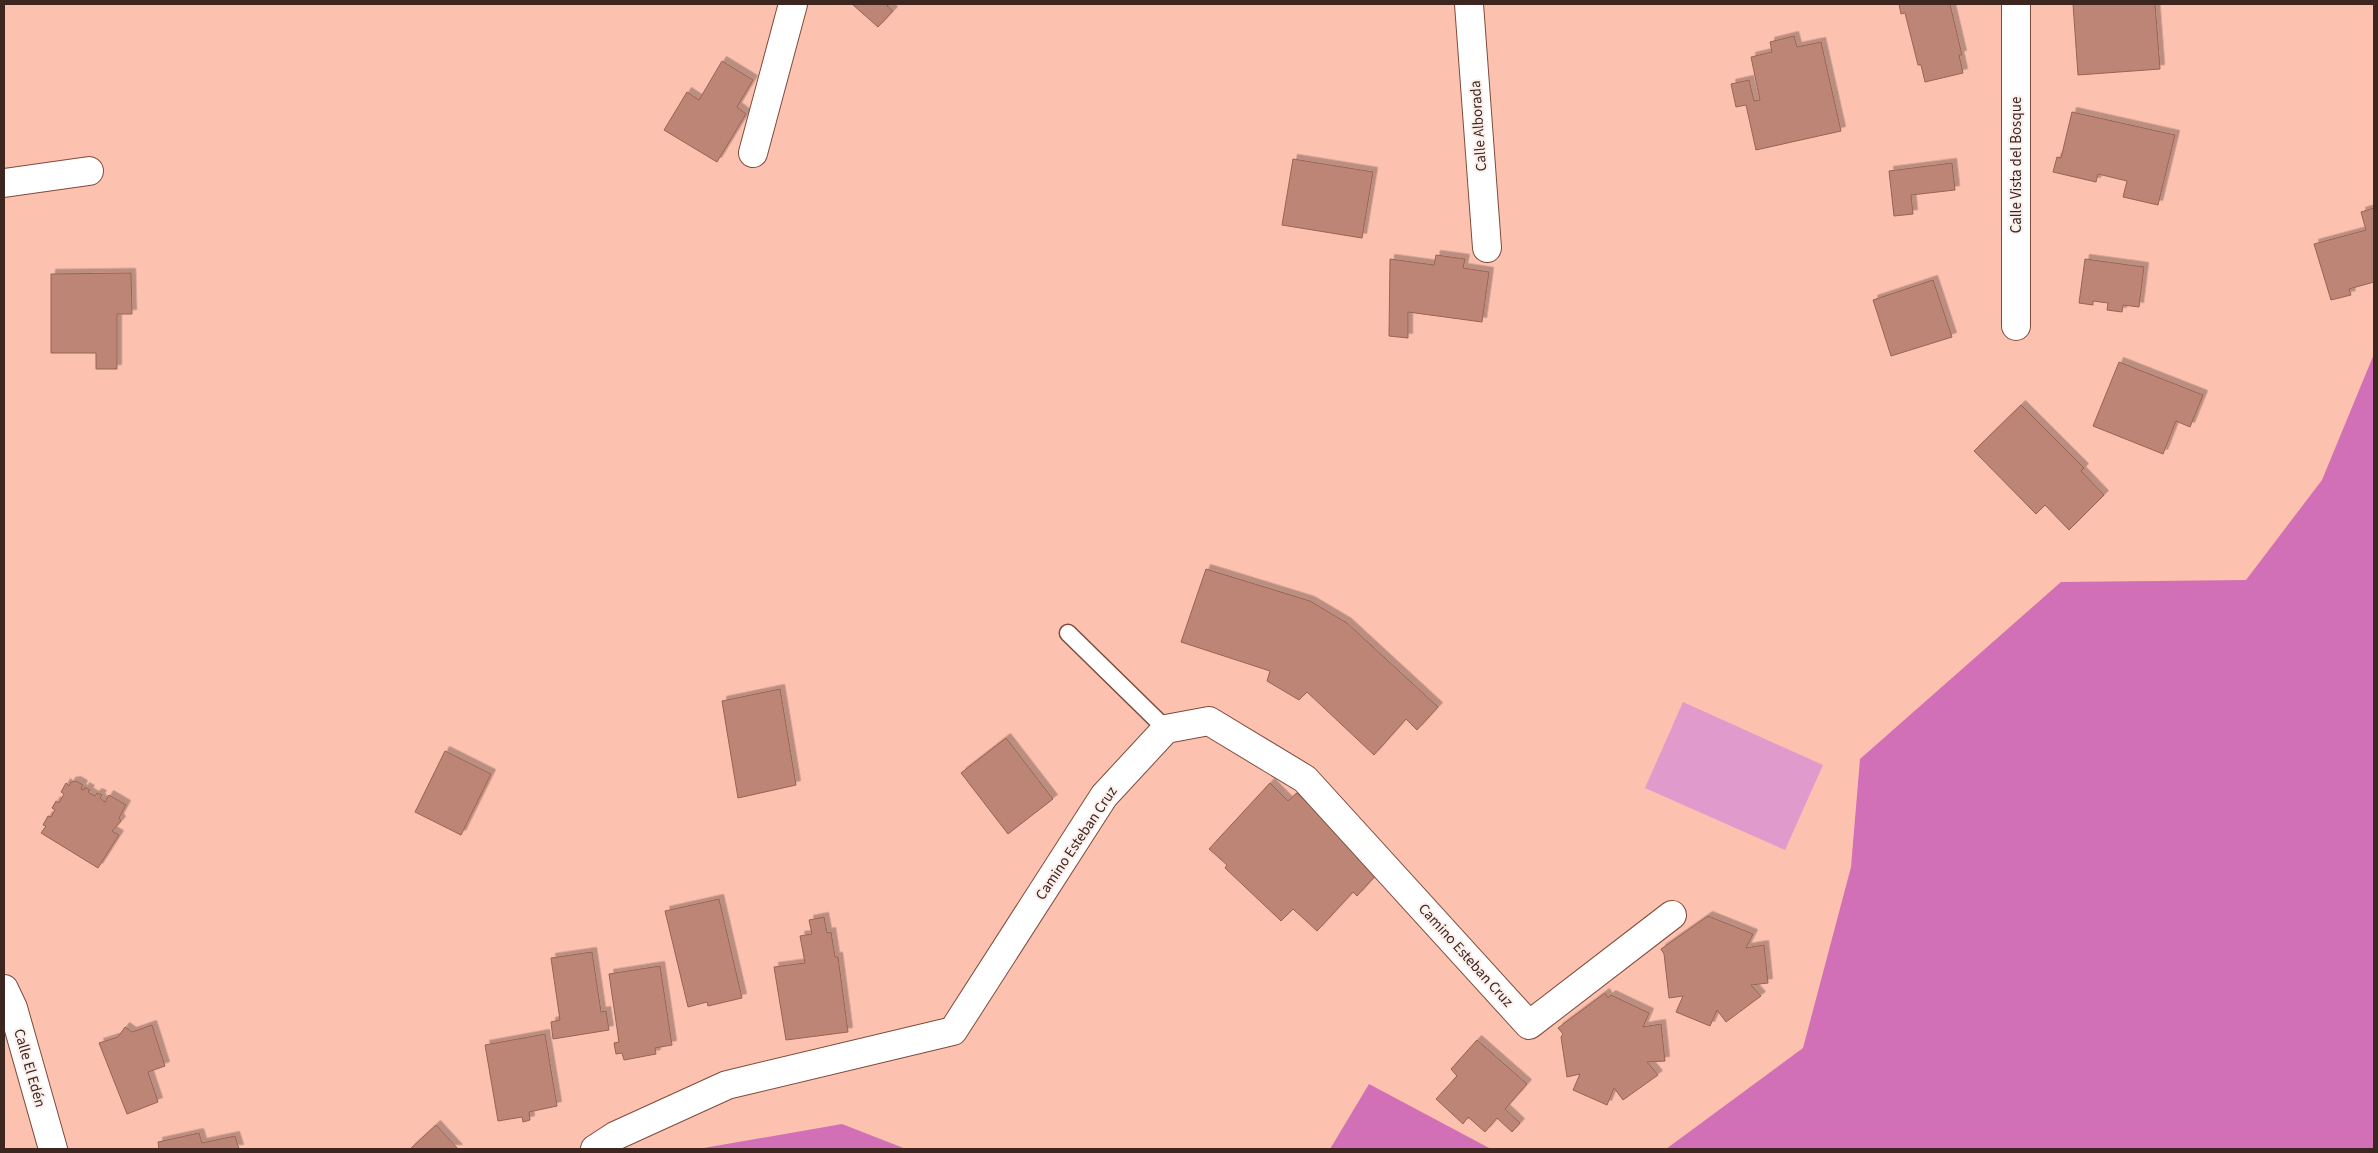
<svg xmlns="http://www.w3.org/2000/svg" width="2378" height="1153" viewBox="0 0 2378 1153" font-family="'Source Sans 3',sans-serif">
<defs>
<filter id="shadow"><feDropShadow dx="4.5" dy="-4.5" stdDeviation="0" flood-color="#0004"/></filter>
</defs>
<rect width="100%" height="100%" fill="#fdc1af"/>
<path fill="#e19acc" d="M1683,702L1823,765L1785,850L1645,788Z"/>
<path fill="#d170b7" d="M2374,354V1149H1666L1803,1048L1851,867L1860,759L2061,582L2246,580L2322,480Z
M1369,1084L1491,1149H1330Z
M842,1124L906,1149H698Z"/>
<path fill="#bd8574" stroke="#986353" filter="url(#shadow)" d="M852,4H890L887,6L893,11L878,27Z
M1899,4H1950L1962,55H1959L1963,73L1925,82L1921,65H1918L1905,13L1901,14Z
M2073,4H2155L2160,69L2078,75Z
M1794,36L1797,47L1821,42L1841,131L1756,150L1746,105L1736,107L1731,84L1749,80L1754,101L1760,100L1751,57L1772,52L1770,42Z
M722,61L753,80L737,107L746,114L717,162L664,130L687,92L699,100Z
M2072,112L2175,135L2158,205L2123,197L2127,181L2098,174L2096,182L2053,172L2057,157L2061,158Z
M1293,159L1373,172L1362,238L1282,225Z
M1952,163L1955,190L1911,195L1913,214L1894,216L1889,171Z
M2374,208V282L2349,289L2351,295L2331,300L2314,244L2366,230L2361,212Z
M1436,255L1465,259L1463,268L1489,272L1482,322L1408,312V338L1389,336L1390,259L1434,265Z
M2085,259L2144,267L2139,307L2123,305L2122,312L2107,310L2108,303L2093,301V305L2079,303Z
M131,273L132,314H117V369H96V353H51V274Z
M1933,280L1952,337L1891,356L1873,300Z
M2119,362L2203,395L2190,427L2176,421L2163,454L2093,426Z
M2021,405L2084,468L2081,471L2104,495L2069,530L2045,505L2036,514L1974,451Z
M1206,569L1310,601L1347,623L1438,707L1417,730L1406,719L1374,755L1307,692L1299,700L1267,681L1270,671L1181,642Z
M780,689L796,785L738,798L722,701Z
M1006,738L1053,799L1008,834L961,773Z
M445,751L491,774L461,835L415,812Z
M76,781L83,785L81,789L84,790L85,787L90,790L88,792L95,796L97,793L102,795L100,798L105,802L109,795L126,805L119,818L121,821L112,831L119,835L98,868L41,833L46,826L43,825L48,816L51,817L55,810L52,808L56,801L59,803L64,794L61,792L66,783L69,786L71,782Z
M1270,783L1288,801L1297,793L1377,867V874L1357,896L1353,892L1317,931L1293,909L1281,921L1225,868L1227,865L1209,849Z
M719,899L742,998L708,1006L707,1002L688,1007L665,911Z
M1708,916L1753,934L1746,948L1764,945L1768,983L1751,985L1761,996L1726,1022L1717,1010L1710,1026L1676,1012L1683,996L1669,998L1664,954L1661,949Z
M824,917L827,933L831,932L835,957H838L848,1032L786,1040L774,967L805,963L800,936L812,934L809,920Z
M592,952L601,1012L606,1011L609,1030L553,1039L551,1022L560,1020L551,958Z
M660,966L672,1045L655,1048L656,1054L624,1060L622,1053L616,1054L614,1043L619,1042L609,974Z
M1605,993L1608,998L1611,995L1649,1013L1643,1027L1661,1024L1665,1061L1647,1062L1658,1075L1623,1100L1614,1088L1607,1105L1573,1090L1580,1074L1567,1077L1561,1037L1563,1034L1558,1028Z
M152,1025L165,1066L148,1072L158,1102L127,1114L99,1043L118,1037L125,1027L132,1032Z
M545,1034L557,1106L529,1112L530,1120L523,1122L522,1117L498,1121L485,1045Z
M1477,1040L1527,1084L1505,1109L1520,1123L1512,1132L1497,1118L1485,1132L1468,1117L1463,1124L1436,1099L1457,1076L1451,1069Z
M436,1125L458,1149H410Z
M199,1133L202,1143L235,1136L239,1149H159L158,1142Z"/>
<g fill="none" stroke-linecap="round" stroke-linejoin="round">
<g stroke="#7e4b3b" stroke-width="19">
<path id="service" d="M1068,633L1166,729"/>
</g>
<g stroke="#7e4b3b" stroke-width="30">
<path id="minor" d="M1469,4L1487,248
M2016,4V326
M753,153L793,4
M4,183L89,171
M4,989L13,1008L53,1149
M595,1149L615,1136L727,1085L953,1031L1104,796L1166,729L1209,721L1305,779L1529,1025L1672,915"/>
</g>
<use href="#service" stroke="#fff" stroke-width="16"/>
<use href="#minor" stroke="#fff" stroke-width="28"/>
</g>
<g text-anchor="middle" stroke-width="4" stroke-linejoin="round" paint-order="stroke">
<g font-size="15" fill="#3d261f" stroke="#fcefeb">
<text transform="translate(1478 126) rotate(-94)" y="5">Calle Alborada</text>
<text transform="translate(2016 165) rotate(-90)" y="5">Calle Vista del Bosque</text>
<text transform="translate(1076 843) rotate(-56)" y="5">Camino Esteban Cruz</text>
<text transform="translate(1466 955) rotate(48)" y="5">Camino Esteban Cruz</text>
<text transform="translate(30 1068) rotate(74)" y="5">Calle El Edén</text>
</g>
</g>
<rect width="2378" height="1153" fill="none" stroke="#3d261f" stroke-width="10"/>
</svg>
